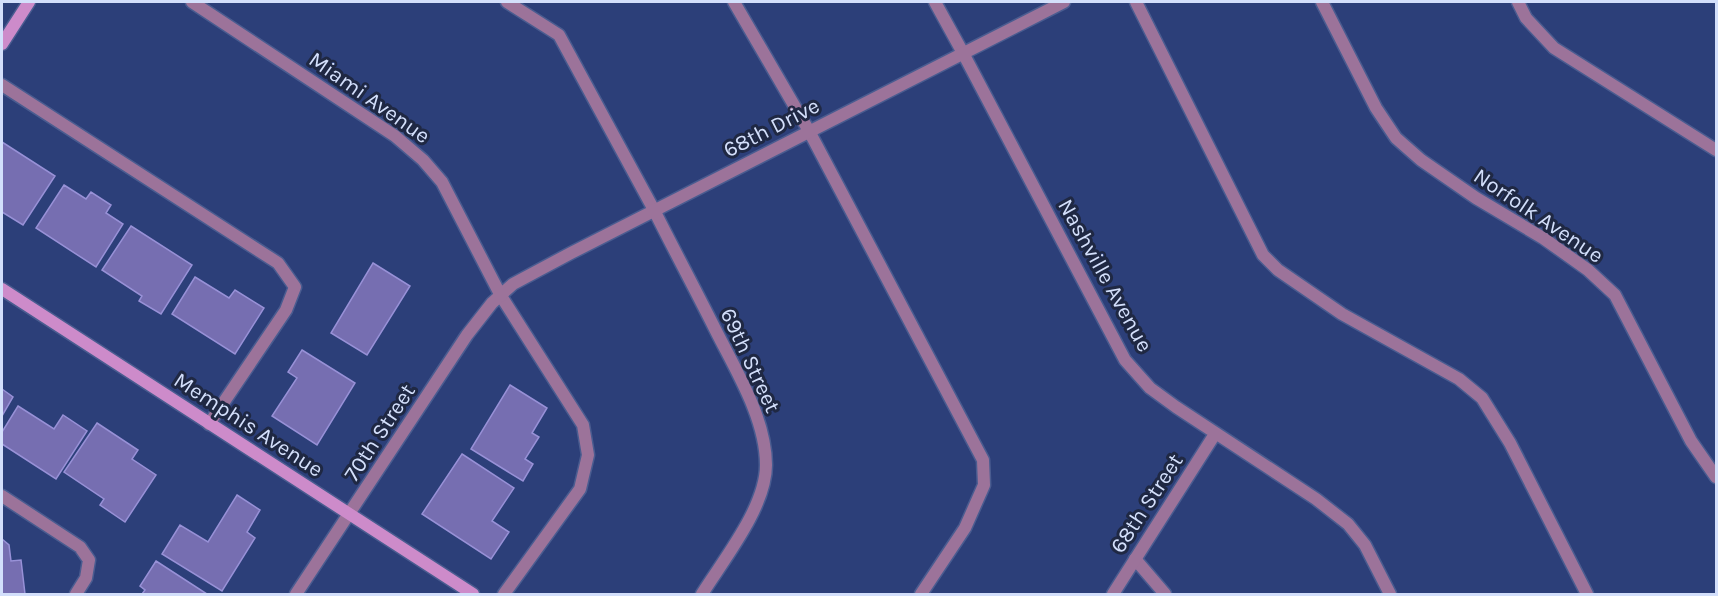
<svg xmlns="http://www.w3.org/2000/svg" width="1718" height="596" viewBox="0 0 1718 596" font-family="Karla,sans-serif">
<rect width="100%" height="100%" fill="#2c3f79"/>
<path fill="#766eb1" stroke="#9891d7" stroke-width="1.5" d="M2,142L55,176L23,225L2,212Z
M64,185L86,199L91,192L111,205L106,213L123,224L96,267L36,228Z
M131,226L192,265L161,314L139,301L142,296L102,270Z
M373,263L410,286L367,355L331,333Z
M195,277L229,298L235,290L264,308L235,354L172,314Z
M302,350L355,383L317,445L272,416L297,378L288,372Z
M510,385L547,408L532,433L539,437L525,459L533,464L523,481L471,449Z
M2,389L13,397L2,416Z
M18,406L54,429L63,415L87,431L56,479L2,444V432Z
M97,423L138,450L132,459L156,475L125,522L100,505L104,499L64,472Z
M462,454L514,488L492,521L509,532L491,559L422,514Z
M237,495L260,510L247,532L255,538L222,591L162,554L180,525L208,542Z
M2,539L9,545L11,561L21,560L25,594H2Z
M156,561L207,594H142L145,590L140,586Z"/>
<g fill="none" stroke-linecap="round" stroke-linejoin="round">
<g stroke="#4a5c90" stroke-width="15">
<path id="lane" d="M507,2L559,35L654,210
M935,2L963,53
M1136,2L1263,255L1278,270L1342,314L1459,379L1482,398L1510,443L1587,594
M1518,2L1526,18L1554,48L1716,150
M2,85L278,263L295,287L286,310L209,424
M809,131L983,460L984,485L965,528L921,594
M501,296L583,425L588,455L580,489L504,594
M2,496L80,547L89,560L86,578L76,594
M1135,559L1165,594"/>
</g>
<g stroke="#4a5c90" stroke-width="15">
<path id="street" d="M192,2L395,136L423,160L442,182L501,296
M734,2L809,131
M1322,2L1376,108L1396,138L1421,160L1476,198L1543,238L1588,270L1615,295L1691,441L1716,477
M963,53L1125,360L1150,388L1176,407L1316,499L1348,524L1365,545L1390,594
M654,210C674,250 695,289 715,329C735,369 766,418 766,465C766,507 724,559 702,594
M296,594L467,335L492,303L513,284L571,253L1064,2
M1113,594L1215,434"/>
</g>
<g stroke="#4a5c90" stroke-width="15">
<path id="secondary" d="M2,44L29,2
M2,289L473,594"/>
</g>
<use href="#lane" stroke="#9c739a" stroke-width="12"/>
<use href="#street" stroke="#9c739a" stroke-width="12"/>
<use href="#secondary" stroke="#cd8bca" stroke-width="12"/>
</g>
<g text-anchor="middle" stroke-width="6" stroke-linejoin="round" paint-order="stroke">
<g font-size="22" fill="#d3dffb" stroke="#1f2843">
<text transform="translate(370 97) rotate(35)" y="8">Miami Avenue</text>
<text transform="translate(771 127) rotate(-27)" y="8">68th Drive</text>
<text transform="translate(1539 215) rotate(34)" y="8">Norfolk Avenue</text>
<text transform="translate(1106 275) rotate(61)" y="8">Nashville Avenue</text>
<text transform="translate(751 360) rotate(65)" y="8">69th Street</text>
<text transform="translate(249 424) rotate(33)" y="8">Memphis Avenue</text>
<text transform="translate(379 432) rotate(-57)" y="8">70th Street</text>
<text transform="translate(1146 503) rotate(-57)" y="8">68th Street</text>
</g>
</g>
<rect width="1718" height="596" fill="none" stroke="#d3dffb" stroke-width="6"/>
</svg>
